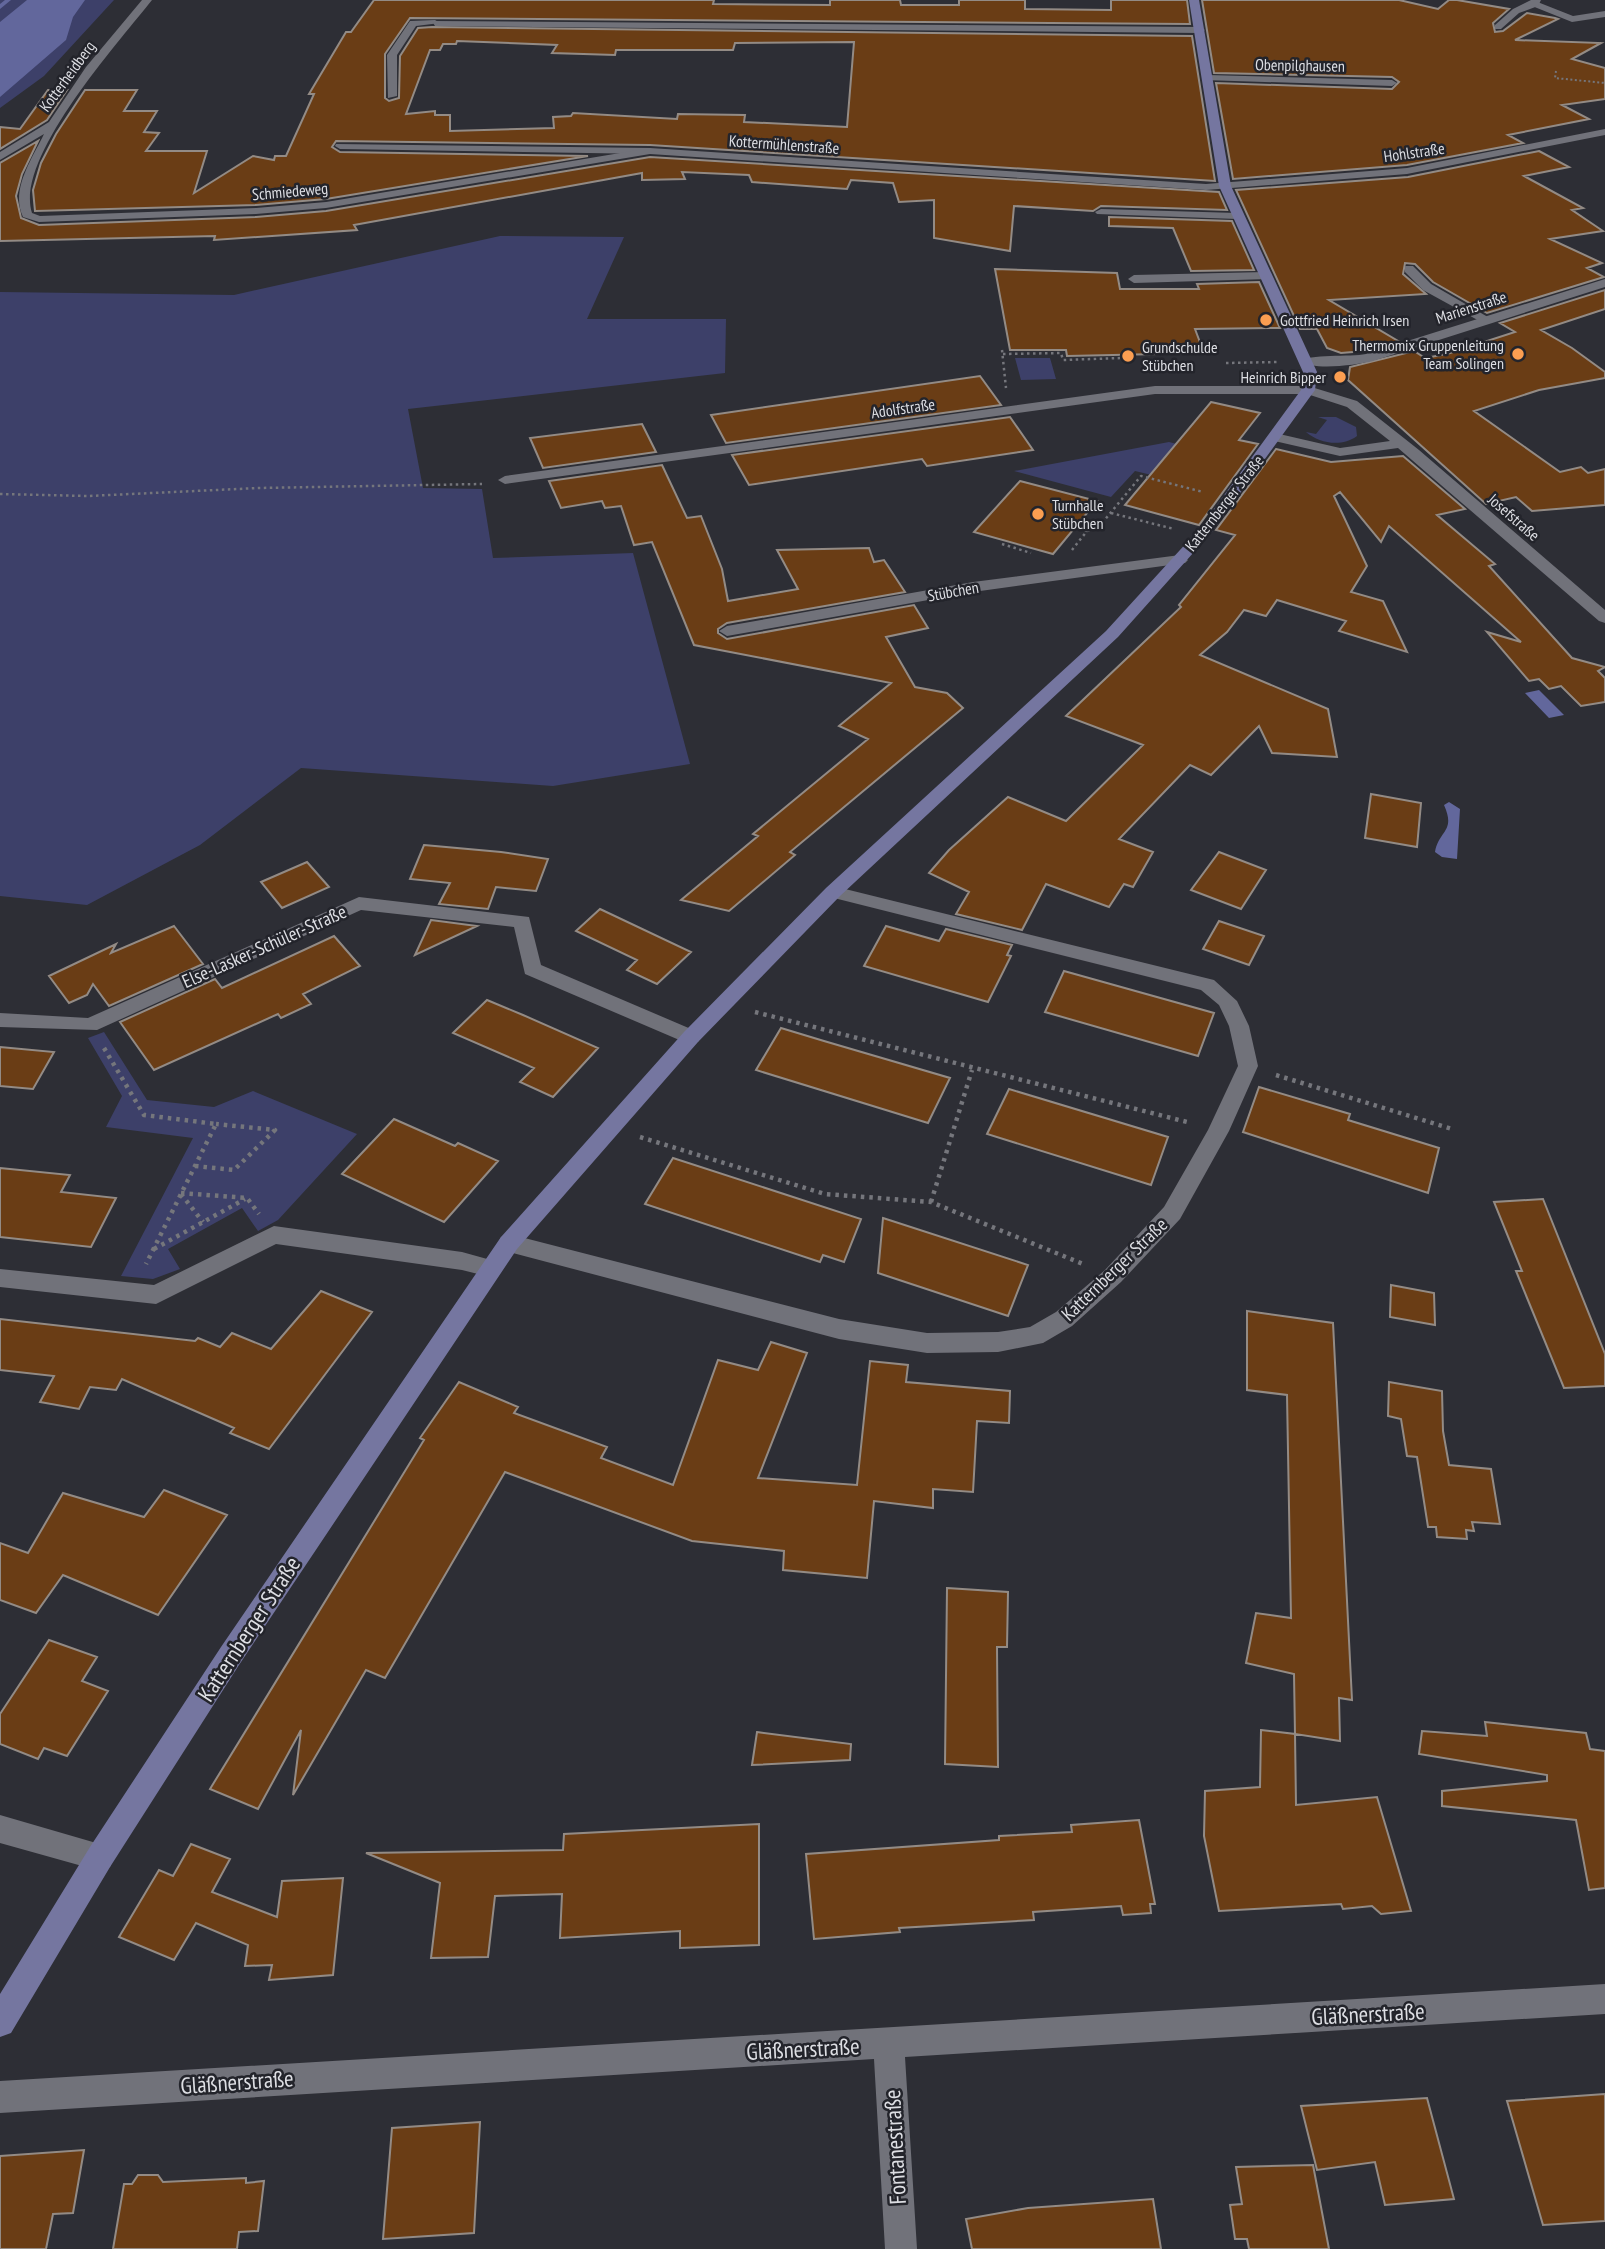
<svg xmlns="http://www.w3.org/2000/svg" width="1605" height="2249" viewBox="0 0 1605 2249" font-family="'PT Sans Narrow',sans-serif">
<rect width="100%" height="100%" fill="#2d2e35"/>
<path fill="#3d4069" d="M0,0H114L44,76L0,108Z
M500,236L624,237L587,319H726L725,373L408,409L423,488L482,489L493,558L633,553L690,764L553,786L301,768L200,845L87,905L0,896V292L234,295Z
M1015,358H1050L1056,379L1021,380Z
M1318,417H1336L1356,427L1357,436C1342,447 1320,444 1306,432L1316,434L1327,420Z
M1169,442L1228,457L1205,488L1135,471L1111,497L1014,471Z
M104,1032L147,1100L214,1107L253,1091L357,1134L278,1220L258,1231L242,1208L168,1249L180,1269L153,1279L121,1276L193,1138L106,1127L122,1096L88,1038Z"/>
<path fill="#62679c" d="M27,0H85L73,17L66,40L0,97V22Z
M1539,690L1564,715L1549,718L1525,693Z
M1449,802L1460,809L1457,859L1442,857L1435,852C1439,830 1456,832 1444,805Z"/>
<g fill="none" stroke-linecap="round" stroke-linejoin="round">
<path fill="#62679c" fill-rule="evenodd" d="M5,0H11L0,9V4Z"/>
</g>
<path fill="#6a3d15" stroke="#938b85" stroke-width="2" fill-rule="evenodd" d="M374,0H714L713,4L830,5V0H900L901,5H959V0H1025V9L1111,10V0H1187L1190,24L410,18L385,54V98L389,101L399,98L400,56L418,28L432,27L1192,36L1215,181L650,145L336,141L332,147L340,152L588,156L326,199L256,205L35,211L33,190L41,163L56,134L85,90H137L124,111H157L144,132L159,133L146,151H207L194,193L253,156L274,160L275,156H286L314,94H309L346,32H351ZM457,41L557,45L552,53L615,55L616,50H733L735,43L854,42L847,127L744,122L745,115L678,114L677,119L573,113L571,116L553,117L554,128L450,131V115H435V111L406,114L430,50H440L443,44H456Z
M1202,0H1399L1438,9L1449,0H1457L1509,9L1493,23L1495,32L1503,31L1527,13L1555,18L1558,19L1515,40L1601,43L1572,59L1605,68V99L1562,105L1589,119L1508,135L1523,143L1407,165L1233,179L1216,83L1392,89L1399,82L1392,77L1214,73Z
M48,90H67L47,120L0,149V127L20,129Z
M38,141L22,174L16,196L21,218L39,225L256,217L326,211L650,157L1219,192L1227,210L1101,206L1093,211L1014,206L1010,251L934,238V200L899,202L893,183L851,180L847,189L752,182L749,175L682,172L685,179L642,180V173L354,225L357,230L214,240L215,236L0,241V163Z
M1539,151L1569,167L1524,176L1583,208L1572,210L1603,231L1550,239L1602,263L1587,268L1604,277L1487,313L1433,282L1415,264L1405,263L1403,274L1426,294L1329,300L1398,341L1365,351L1341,353L1327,348L1317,329H1300L1236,190L1408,177Z
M1109,217L1232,221L1254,270L1191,271L1173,228L1109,226Z
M995,269L1117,273L1120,289H1199L1197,284L1259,282L1280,328L1195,329L1204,353L1067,356L1066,350H1010Z
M1605,290V309L1541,330L1572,348L1605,372V378L1539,390L1474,411L1560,472L1581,467L1588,473L1605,469V505L1532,511L1516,497L1486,504L1348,380L1350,367L1414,351L1425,358L1447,354L1515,332L1500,323Z
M980,376L1001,405L726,443L711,415Z
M1211,402L1260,413L1239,440L1258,444L1199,525L1125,505Z
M1010,417L1033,450L927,466L922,459L749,485L732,455Z
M642,424L656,452L543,468L530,438Z
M1276,449L1331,462L1403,456L1465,509L1437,515L1495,564L1489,566L1572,658L1605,667L1598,671L1605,678V702L1581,706L1561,686L1549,689L1539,679L1529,681L1487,632L1521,642L1389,526L1381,542L1340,492L1334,496L1367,566L1351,592L1383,601L1407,652L1339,631L1346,621L1277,600L1266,616L1244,610L1227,632L1200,655L1328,709L1337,757L1272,753L1259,726L1211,775L1190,765L1119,839L1153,852L1133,887L1124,884L1109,907L1046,884L1022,930L956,914L969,892L929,873L949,850L1008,797L1066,821L1143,745L1066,716L1181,607L1179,605L1235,535L1216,530Z
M662,465L687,518L701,516L722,569L728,601L798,589L777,550L869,548L874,562L884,560L905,592L727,623L718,629V633L727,639L914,605L928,628L886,637L915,687L947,693L963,708L790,852L795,855L729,911L681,900L758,836L753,834L868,739L839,726L891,683L694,645L652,542L634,545L621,506L605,508L602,501L561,508L549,481Z
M1020,481L1097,501L1053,554L974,532Z
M1371,794L1421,803L1417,847L1365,838Z
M424,845L501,852L548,859L536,891L496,887L488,909L439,904L450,883L410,879Z
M1219,852L1266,870L1241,909L1191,890Z
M307,862L329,887L282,908L261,882Z
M600,909L691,952L657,984L627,970L637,960L576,931Z
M431,920L477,926L415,955Z
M1219,921L1264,936L1249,965L1203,949Z
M174,926L203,964L109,1006L93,984L87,995L69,1003L49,976L116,944L111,953Z
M886,926L939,941L946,929L1012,945L1007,955L1011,956L988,1002L864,966Z
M334,936L360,966L303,994L311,1004L281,1018L278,1014L154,1070L120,1022L215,979L222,988Z
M1064,971L1214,1013L1198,1056L1045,1012Z
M487,1000L523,1015L598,1048L553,1097L520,1082L534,1068L453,1033Z
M781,1028L824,1041L950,1078L928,1123L756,1070Z
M0,1047L54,1052L33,1089L0,1086Z
M1259,1087L1350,1114L1348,1120L1439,1148L1428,1193L1243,1132Z
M1009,1089L1168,1137L1151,1185L987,1134Z
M394,1119L455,1146L458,1143L498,1161L444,1222L342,1174Z
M673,1158L861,1219L844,1262L823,1255L820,1262L645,1204Z
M0,1168L70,1175L61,1192L116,1198L91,1247L0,1237Z
M1543,1199L1605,1354V1386L1564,1388L1516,1271H1522L1494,1202Z
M883,1218L1028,1265L1008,1316L878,1273Z
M1391,1285L1434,1293L1435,1325L1390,1317Z
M321,1291L372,1312L269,1449L230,1433L234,1428L122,1379L116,1390L90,1387L79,1409L40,1402L54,1376L0,1370V1319L195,1341L198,1338L220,1347L232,1333L271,1349Z
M1247,1311L1333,1323L1352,1700L1339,1698L1340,1741L1295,1734L1294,1674L1246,1663L1256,1613L1291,1618L1287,1395L1247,1390Z
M771,1342L807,1353L758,1478L857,1485L870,1361L908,1365L906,1382L1010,1391L1009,1423L977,1421L973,1492L933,1489V1508L874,1501L867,1578L783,1570L784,1551L692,1541L505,1472L385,1678L366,1670L293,1795L301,1730L258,1809L210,1789L424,1440L420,1438L459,1382L518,1407L514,1413L607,1447L601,1458L673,1485L718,1360L758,1370Z
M1389,1382L1442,1391L1443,1431L1449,1465L1491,1469L1500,1524L1472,1522L1474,1531L1466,1530L1467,1539L1437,1537L1436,1527H1428L1417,1457L1407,1456L1401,1419L1388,1416Z
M164,1490L227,1515L158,1615L63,1575L36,1613L0,1600V1543L28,1553L63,1493L144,1517Z
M947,1588L1008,1592L1007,1647H997L998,1767L945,1764Z
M49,1640L97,1657L82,1681L108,1691L67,1756L44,1748L38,1759L0,1744V1714Z
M1485,1722L1586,1733L1590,1749L1605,1751V1888L1589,1890L1576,1820L1442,1806V1791L1547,1781V1775L1419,1754L1422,1731L1487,1736Z
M1261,1730L1295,1734L1296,1805L1377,1797L1411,1911L1381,1914L1372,1906L1343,1909L1341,1904L1219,1911L1204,1836L1205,1791L1260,1787Z
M757,1732L851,1744L850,1760L752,1765Z
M1139,1820L1155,1904H1150L1151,1913L1123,1915L1121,1906L1033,1912L1034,1920L899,1928L900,1932L814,1939L806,1854L999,1840V1836L1072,1832L1071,1825Z
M759,1824V1945L680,1948V1931L560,1938L562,1894L495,1896L488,1957L431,1958L440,1883L366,1853L563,1850L564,1834Z
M191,1844L230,1859L212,1892L277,1917L282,1881L343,1878L333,1975L269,1980L272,1965L245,1966L248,1945L196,1923L174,1960L119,1937L159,1870L173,1876Z
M1605,2094V2221L1543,2225L1507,2101Z
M1427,2098L1454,2199L1385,2205L1375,2162L1317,2170L1301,2106Z
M480,2122L474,2233L383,2239L392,2128Z
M84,2150L73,2213L53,2214L46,2249H0V2156Z
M1313,2165L1329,2249H1249L1247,2239H1235L1230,2205L1242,2204L1236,2167Z
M138,2175H158L163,2182L246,2178V2183L264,2181L258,2231L239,2232L237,2249H113L124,2184H132Z
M1153,2199L1161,2249H972L966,2219L1028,2208Z"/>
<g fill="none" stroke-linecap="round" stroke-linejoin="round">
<path stroke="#75767c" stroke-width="2" stroke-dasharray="2 2.5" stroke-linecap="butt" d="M1556,71L1555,78L1605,83"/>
<path stroke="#75767c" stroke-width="2.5" stroke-dasharray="2.5 3.5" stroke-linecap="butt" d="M1002,350L1006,388
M1003,354L1061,353L1063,360L1122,358
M1226,363L1277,362
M0,494L88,496L259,488L482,484
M1111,513L1174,529
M1087,531L1098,528L1141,476L1203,492
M1002,544L1031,553
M1072,550L1087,531L1075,527"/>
<path stroke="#75767c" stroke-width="4.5" stroke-dasharray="3.5 5" stroke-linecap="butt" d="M755,1012L1191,1123
M104,1048L144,1115L216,1124L146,1264
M1276,1075L1452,1129
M640,1137L825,1194L931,1202L1083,1264
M195,1166L234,1170L275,1130L216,1124
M181,1193L247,1198L259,1214
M181,1194L203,1222
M931,1202L972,1070
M154,1249L245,1199"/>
<path fill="#71727a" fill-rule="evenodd" d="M1535,1L1573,16L1605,11V17L1572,22L1532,6Z
M410,21L435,20L440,23L416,26L397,55V96L388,98L387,55Z
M336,144L650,148L655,151L650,154L340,149L335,146Z
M1101,209L1237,213L1243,216L1237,219L1097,214L1095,212Z
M1405,266H1413L1431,284L1493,320L1483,323L1423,290L1405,272Z
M1265,272L1271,276L1269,279L1134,283L1128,279L1134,275Z"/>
<path fill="#71727a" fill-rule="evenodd" d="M142,0H152C119,42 14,158 32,213L40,216L256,208L326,202L650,148L1206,184L1407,168L1605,129V135L1407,174L1206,190L650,154L326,208L256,214L39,222L23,217C10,190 32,159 44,134L0,160V152L49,122L86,67Z
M1531,0H1541L1538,6L1519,13L1501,29H1495V25L1513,9Z
M432,21L1200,27L1205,30L1200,33L435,26Z
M1208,75L1392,80L1397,83L1392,86L1204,80Z
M1605,279V287L1373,361C1356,365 1313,371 1300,361C1308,354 1351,357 1366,354Z
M1155,386H1308L1357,401L1419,450L1605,610V623L1599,621L1398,448L1340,456L1270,440V434L1275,433L1340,448L1390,441L1347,407L1307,394H1155L505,484L498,480L505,476Z
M1180,555L1188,560L1185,563L973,592L727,636L719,631L727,626L973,582Z
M833,886L1214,980L1237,1001L1249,1026L1258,1066L1229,1131L1180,1219L1121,1282L1072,1326L1043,1343L998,1352L927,1353L839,1339L509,1252L501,1249L498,1243L501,1237L509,1234L839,1319L927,1333L998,1332L1030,1327L1056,1312L1105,1270L1164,1207L1208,1130L1238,1066L1229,1026L1219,1005L1201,990L826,896L824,892Z
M359,897L529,917L541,965L698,1032L701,1037L698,1042H684L525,974L514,927L361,910L97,1030L0,1027V1013L88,1018Z
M274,1226L462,1252L498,1262L501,1268L498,1274L490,1277L462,1270L276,1244L156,1304L0,1287V1269L154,1285Z
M0,1815L110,1847L114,1857L110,1867L100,1871L0,1843Z
M1605,1984V2014L905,2057L917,2249H885L874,2059L0,2113V2081Z"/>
<path fill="#7576a0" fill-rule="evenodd" d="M1189,0H1199L1231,186L1317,372L1315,390L1211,533L1118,637L840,896L698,1042L517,1249L239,1665L110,1867L11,2033L0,2037V1994L90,1847L221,1647L501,1237L684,1032L826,888L1106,631L1201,527L1301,390L1303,372L1219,186Z"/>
</g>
<g fill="#fb9e51" stroke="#23242b" stroke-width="2.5">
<circle cx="1266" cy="320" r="7"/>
<circle cx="1518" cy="354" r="7"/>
<circle cx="1128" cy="356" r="7"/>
<circle cx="1340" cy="377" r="7"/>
<circle cx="1038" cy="514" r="7"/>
</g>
<g text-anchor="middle" stroke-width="5" stroke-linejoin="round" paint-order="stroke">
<g font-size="16" fill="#dddee3" stroke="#23242b">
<text transform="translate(1300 65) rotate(1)" y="6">Obenpilghausen</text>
<text transform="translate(67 76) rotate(-54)" y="6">Kotterheidberg</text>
<text transform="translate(784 144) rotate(4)" y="6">Kottermühlenstraße</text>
<text transform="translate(1414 152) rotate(-8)" y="6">Hohlstraße</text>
<text transform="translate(290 191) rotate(-5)" y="6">Schmiedeweg</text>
<text transform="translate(1471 307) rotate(-18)" y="6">Marienstraße</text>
<text transform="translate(903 408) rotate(-8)" y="6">Adolfstraße</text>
<text transform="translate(1224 503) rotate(-52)" y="6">Katternberger Straße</text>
<text transform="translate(1514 517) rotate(41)" y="6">Josefstraße</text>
<text transform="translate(953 591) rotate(-10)" y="6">Stübchen</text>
</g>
<g font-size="16" fill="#dddee3" stroke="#23242b" text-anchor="start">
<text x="1280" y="326">Gottfried Heinrich Irsen</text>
<text x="1504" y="351" text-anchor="end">Thermomix Gruppenleitung<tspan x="1504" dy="18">Team Solingen</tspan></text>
<text x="1142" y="353">Grundschulde<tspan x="1142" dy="18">Stübchen</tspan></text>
<text x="1326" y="383" text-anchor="end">Heinrich Bipper</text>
<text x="1052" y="511">Turnhalle<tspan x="1052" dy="18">Stübchen</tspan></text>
</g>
<g font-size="19" fill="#dddee3" stroke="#23242b">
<text transform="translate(264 946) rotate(-24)" y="7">Else-Lasker-Schüler-Straße</text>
<text transform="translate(1114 1269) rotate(-44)" y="7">Katternberger Straße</text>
</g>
<g font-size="23" fill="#dddee3" stroke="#23242b">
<text transform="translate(249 1629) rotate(-57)" y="8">Katternberger Straße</text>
<text transform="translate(1368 2014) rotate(-3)" y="8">Gläßnerstraße</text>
<text transform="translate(803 2049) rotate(-3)" y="8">Gläßnerstraße</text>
<text transform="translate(237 2082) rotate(-4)" y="8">Gläßnerstraße</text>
<text transform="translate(895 2147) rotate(-93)" y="8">Fontanestraße</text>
</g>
</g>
</svg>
